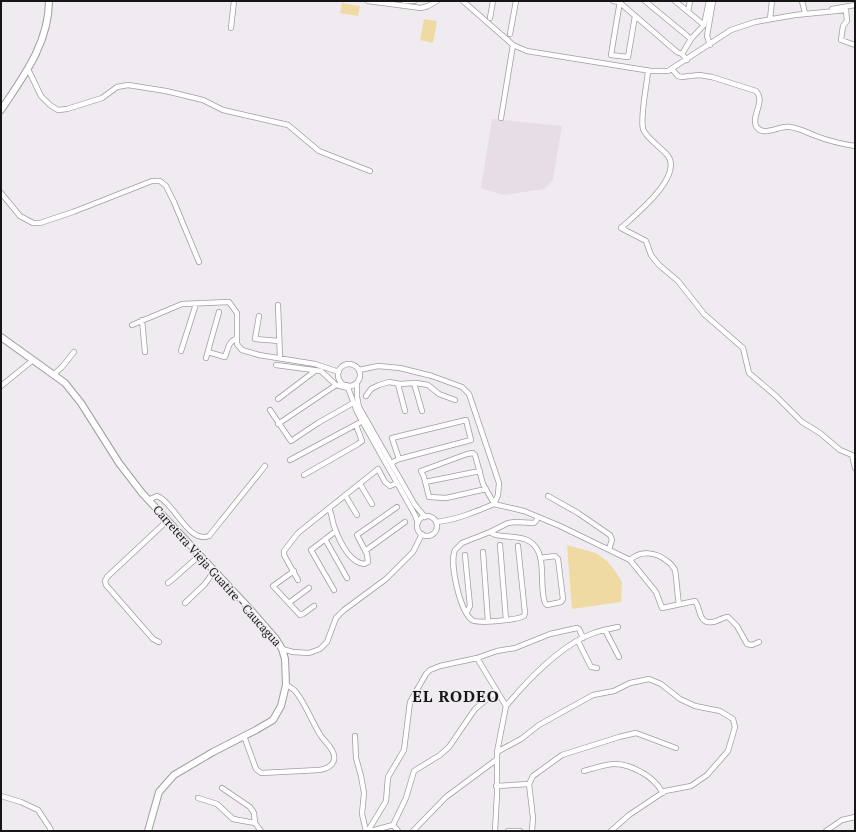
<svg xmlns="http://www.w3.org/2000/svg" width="856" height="832" viewBox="0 0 856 832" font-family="'PT Serif',serif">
<rect width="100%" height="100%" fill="#efebf0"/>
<path fill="#e7dde7" d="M492,119L562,126L553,180L544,189L504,195L481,188Z"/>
<path fill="#f0daa4" d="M342,3L360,6L358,16L340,13Z
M424,19L437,21L433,43L420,40Z
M567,545L596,553L607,561L616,572L622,582L621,602L572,609Z"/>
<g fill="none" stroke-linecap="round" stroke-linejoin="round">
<g stroke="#a19da1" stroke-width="6">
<path id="street" d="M368,1L421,8L428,6L437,1
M404,1H414
M463,1L513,45L527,51L651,71
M613,1L619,2L677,52L682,54L687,60
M620,1L611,55L628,57L635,16
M645,1L691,39
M675,1L704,25
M802,1L805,13
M832,9L855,5
M688,12L690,1
M490,18L493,1
M770,19L772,1
M231,28L234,1
M510,34L516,1
M710,45L707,36L713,1
M855,45L841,40L843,26L847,21L846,10L795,15L755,22L731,30L668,71H648C647,85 640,116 643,129C646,138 662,148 668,156C683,177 635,215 621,228L646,241L651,255L659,265L678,281L704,314L743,348L749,373L776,396L802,422L820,433L840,450L852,455L855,468
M682,54L691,39L704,25L709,1
M28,69L41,96L50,105L58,110L67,109L102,98L117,87L128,85L166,91L203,100L223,110L288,125L319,151L370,171
M672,69L678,76L681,77L699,75L712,77L756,91C766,102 751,115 756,126C763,138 780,125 790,127C799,128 808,133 816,136C829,141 842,144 855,146
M501,118L513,45
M1,193L20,216L33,223H40L73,212L152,181H160L166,186L174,202L199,262
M278,305L280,358
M259,316L255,339L279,341
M142,320L145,352
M132,325L182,304L229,302L237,313V344L242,350L259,355L315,364L339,372
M181,351L196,304
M208,352L225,357C228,349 229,340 237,339
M206,358L219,312
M338 375a11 11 0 1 1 22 0a11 11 0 1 1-22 0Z
M276,365L321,371L336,385L348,388
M359,370L378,366L400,368L432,376L462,387L469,394L499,483L498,495L494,504C475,512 456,520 436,522
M53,375L62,367L74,352
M357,383V397L359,407L415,505L425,517
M414,383L422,411
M398,384L405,411
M347,385L357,412L415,515L418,523
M1,386L33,360
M366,396L371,389L379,385L389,382L400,384L416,383L428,385L439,394L455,400
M278,399L315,371
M270,410L291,441L318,423L353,403
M278,424L336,385
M290,460L359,423
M391,463L399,459L471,440L466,420L392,438L399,459
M304,475L358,444L362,441L356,425
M425,482L480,471
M360,484L372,504
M486,489L446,498L429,497L424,477L421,471L467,454L473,453L475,455L483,484L492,500L495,501
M345,495L357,515
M548,496L578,513L610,535L612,540L609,549
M148,500L157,496C175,503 188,544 209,536L265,466
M494,504L524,511L560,526L630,560L656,592L662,608L695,601C701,608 698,624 712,622C718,622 722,617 728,617L737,626L747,644L752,645L759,642
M329,508C332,514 332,520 334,526C339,540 349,562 364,564L368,562L367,554L357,535L397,507
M417 526a10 10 0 1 1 20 0a10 10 0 1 1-20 0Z
M490,532C497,539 518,534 529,541C549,553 538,584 545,603L547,605L561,602L563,599L558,559L555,556L540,558
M325,539L347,578
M500,545L506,620
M518,546L525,613L524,616C517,620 478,624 472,620C460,611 449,563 455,550L462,543L490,532L508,523L515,522L534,523L536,521L538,517
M365,551L405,522
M483,552L488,621
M465,555L470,606L467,612
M630,560C641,550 656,552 667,561C670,563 673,566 675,570C677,580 677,593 679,604
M294,571L273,586L300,615L303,614L314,606
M298,580L284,555V551L298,533L378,469L385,482L390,486L397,483
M168,583L173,579L200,555
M334,590L311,550L336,531
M290,602L309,588
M185,603L205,584L214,571
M605,630L619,657
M578,641L591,667L597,668
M159,642L153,639L106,585L105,581L107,577L168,520
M282,649L293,652L309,653L320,649L327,642L336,618L344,610L386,579L413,552L422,534
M477,658L506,706L497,752V794L495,831
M506,706C527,681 563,643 594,633C602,630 610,629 618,627
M244,736L256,769L261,773L319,770C326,769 332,767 334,760C336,751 326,743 321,736C312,722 306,705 296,692C294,689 290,687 286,685
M355,736L356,758L361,776L364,793L362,814L366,831
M497,752L521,739L539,725L593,695L614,691L630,683L649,679L661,684L680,699L695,706L720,711L733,719L735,727L728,751L707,775L691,786L665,791L629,815L611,831
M584,771C608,764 618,759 641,772C651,777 657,783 663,793
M496,786L529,784
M222,788L250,807L254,813L255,823
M1,796L21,802L38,810L50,828L51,831
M198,798L217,804L233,819L255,823L261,831
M368,831L386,801L388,777L404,750L410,702L426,674L430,670L440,666L477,658L497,651L515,648L550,634L577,628L579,629L583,638
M371,831L393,825
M398,831L393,825L406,798L414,771L440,755L449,747L475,709L497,691
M413,831L446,797L496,760
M508,831H520
M532,831L533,818L529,784L533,776L562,755L619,737L636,733L676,748
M826,831L842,820L855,817"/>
</g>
<g stroke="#a19da1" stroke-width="8">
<path id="secondary" d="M1,110C23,77 49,43 49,1
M1,337L65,383L81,403L119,463L142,493L248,607L276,639L282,649L285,659L286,685L281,706L273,720L256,730L213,752L174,775L159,792L148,831"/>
</g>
<use href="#street" stroke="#fff" stroke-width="4.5"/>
<use href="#secondary" stroke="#fff" stroke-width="6"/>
</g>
<g text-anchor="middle" stroke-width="3" stroke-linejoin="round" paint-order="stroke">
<g font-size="12" fill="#171617" stroke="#efebf0">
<text transform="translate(217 576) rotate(48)" y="4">Carretera Vieja Guatire - Caucagua</text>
</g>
<g font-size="16" font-weight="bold" letter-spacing="1" fill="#171617" stroke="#efebf0">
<text x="456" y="702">EL RODEO</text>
</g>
</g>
<rect width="856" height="832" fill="none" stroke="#171617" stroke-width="4"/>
</svg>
